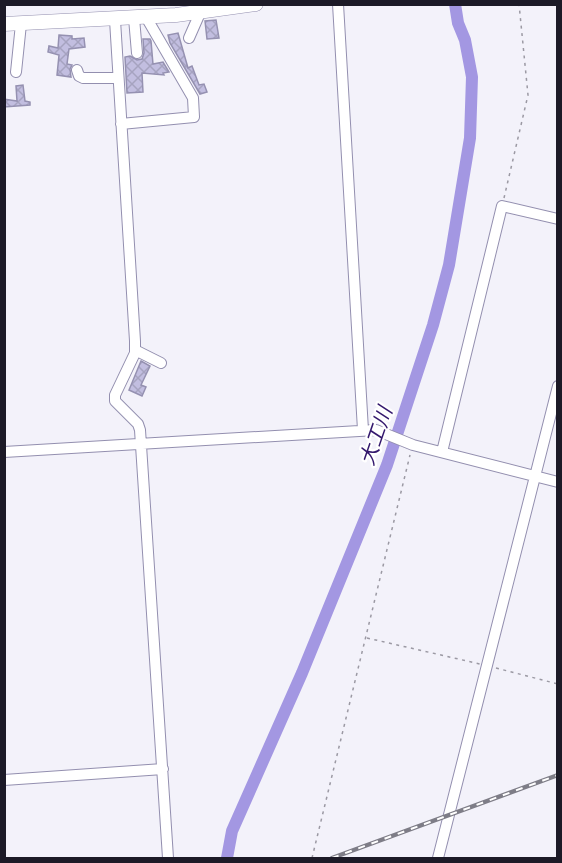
<svg xmlns="http://www.w3.org/2000/svg" width="562" height="863" viewBox="0 0 562 863" font-family="'Space Grotesk','Noto Sans JP',sans-serif">
<defs>
<pattern id="building-cross-hatch" width="8" height="8" patternUnits="userSpaceOnUse" patternTransform="scale(1.5)"><rect width="8" height="8" fill="#c2bee0"/><path d="M0 0l8 8M0 8l8-8" fill="none" stroke="#a6a3c0"/></pattern>
</defs>
<rect width="100%" height="100%" fill="#f3f2fa"/>
<g fill="none" stroke-linecap="round" stroke-linejoin="round">
<path stroke="#a397e2" stroke-width="12" d="M227,858L232,831L302,673L387,465L433,325L449,265L470,138L472,77L465,40L458,23L455,4"/>
</g>
<path fill="url(#building-cross-hatch)" stroke="#9591b1" stroke-width="1.5" d="M216,20L219,38L207,39L205,21Z
M178,33L188,68L192,66L199,85L204,84L207,92L200,94L170,43L168,35Z
M59,35L72,36V39L84,38L85,47L69,49L67,64L72,65L70,69L71,77L57,75L59,55L48,52L49,46L58,48Z
M143,39H150L151,41L153,64L163,62L169,72L163,73L164,75L142,73L143,92L127,93L125,57L130,56L137,60L142,59L144,53Z
M23,85L25,101L30,102V105L4,107V99L17,101L16,86Z
M141,361L150,366L141,385L146,387L142,396L129,390Z"/>
<g fill="none" stroke-linecap="round" stroke-linejoin="round">
<g stroke="#938faf" stroke-width="12">
<path id="minor" d="M338,4L363,430
M134,18L137,53
M115,20L135,341V353L115,395V401L138,424L140,430L168,858
M189,38L200,13
M77,70L79,76L83,78H117
M16,72L21,24
M121,124L194,117L193,98L146,17
M135,350L161,363
M4,452L376,430L413,445L558,482
M442,452L502,206L558,219
M4,780L163,769
M438,858L558,386"/>
</g>
<g stroke="#938faf" stroke-width="15">
<path id="major" d="M4,24L176,15L256,4"/>
</g>
<path stroke="#9b99a3" stroke-width="1.5" stroke-dasharray="3 4.5" stroke-linecap="butt" d="M504,198L528,95L519,4
M367,638L480,664
M496,668L558,684
M312,858L410,455"/>
<use href="#minor" stroke="#fff" stroke-width="10"/>
<use href="#major" stroke="#fff" stroke-width="14"/>
<g stroke="#7e7d87" stroke-width="4.5">
<path id="rail" d="M332,858L558,775"/>
</g>
<use href="#rail" stroke="#fff" stroke-width="2" stroke-dasharray="7" stroke-linecap="butt"/>
</g>
<g text-anchor="middle" stroke-width="4.5" stroke-linejoin="round" paint-order="stroke">
<g font-size="20" font-style="italic" fill="#33176d" stroke="#fff">
<text transform="translate(376 436) rotate(-71)" y="7">大工川</text>
</g>
</g>
<rect width="562" height="863" fill="none" stroke="#1c1a27" stroke-width="12"/>
</svg>
